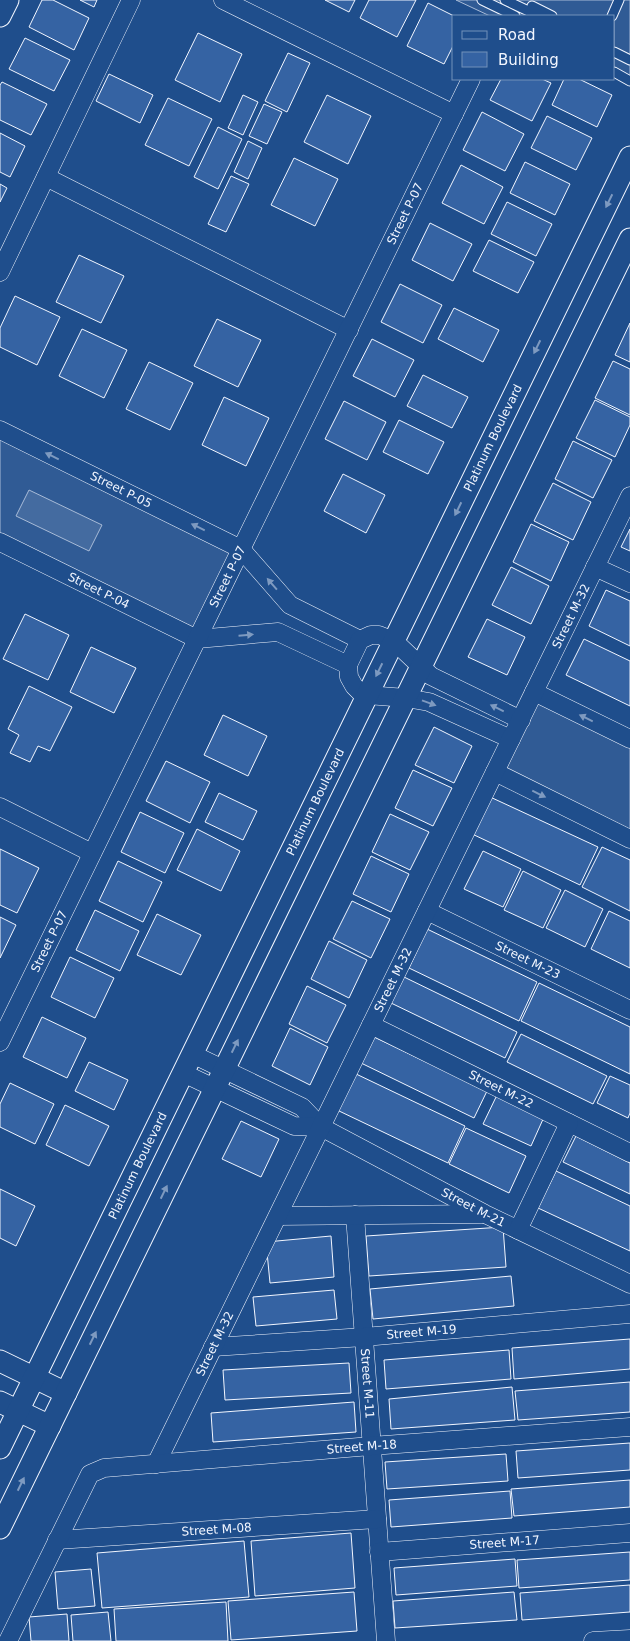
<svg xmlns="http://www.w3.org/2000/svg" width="630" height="1641" viewBox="0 0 630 1641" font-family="'DejaVu Sans',sans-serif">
<rect width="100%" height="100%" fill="#1f4e8c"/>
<path fill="#305b95" stroke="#a8bbd7" d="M456,0H630V75L626,83L614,77V16H490Z
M0,430L241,549L197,639L0,542Z
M534,692L630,739V839L495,772Z"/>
<path fill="#446ba0" stroke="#a8bbd7" d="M29,490L102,525L89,551L16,516Z"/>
<path fill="#3563a3" stroke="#f2f6ff" d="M42,0H53L89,18L74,50L29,27Z
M80,0H97L94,7Z
M325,0H355L349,12Z
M369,0H416L397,37L360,18Z
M428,3L454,16V44L444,64L407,46Z
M198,33L242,54L220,102L175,80Z
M25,38L70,60L54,91L9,69Z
M288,53L310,63L287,112L265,101Z
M109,74L153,95L140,123L96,101Z
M501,79H542L551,83L532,121L490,100Z
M564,79H579L612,95L597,127L552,105Z
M2,82L47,104L31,135L0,120V85Z
M243,95L258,102L243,135L228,128Z
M327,95L371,116L348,164L304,142Z
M168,98L212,119L189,166L145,145Z
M264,104L282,112L267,144L249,136Z
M482,112L524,134L505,171L463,150Z
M547,116L592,138L576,170L531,148Z
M218,127L242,139L218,189L194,177Z
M0,133L25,146L10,177L0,172Z
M248,141L262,148L248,179L234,172Z
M294,158L338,179L315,226L271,205Z
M525,162L570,184L555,215L510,193Z
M461,165L503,187L484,224L442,203Z
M231,176L249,184L226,232L208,224Z
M0,184L7,188L0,202Z
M507,202L552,224L536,256L491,234Z
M430,223L472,244L453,281L412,260Z
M489,240L534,262L518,293L473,271Z
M79,255L124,276L101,323L56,302Z
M400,284L442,305L423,343L381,322Z
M15,296L60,317L37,365L0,347V328Z
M454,308L499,330L483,362L438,339Z
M217,319L261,340L238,387L194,366Z
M630,323V362L615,355Z
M82,329L127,350L104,398L59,376Z
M372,339L414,360L395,397L353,376Z
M613,361L630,369V415L595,398Z
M149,362L193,383L170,430L126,409Z
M423,375L468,397L452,428L407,406Z
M224,397L269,418L246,466L202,445Z
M595,400L630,417V425L615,457L576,438Z
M344,401L386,422L367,460L325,439Z
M399,420L444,442L428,474L383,452Z
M573,441L612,460L593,498L555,479Z
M343,474L385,495L366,533L324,511Z
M553,483L591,502L573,540L534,521Z
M531,524L569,542L551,581L513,562Z
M630,529V551L621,547Z
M511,567L549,586L531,624L492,605Z
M606,590L630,601V646L589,626Z
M25,614L69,635L48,680L3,659Z
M487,619L525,637L507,675L468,657Z
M584,639L630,661V706L566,675Z
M91,647L136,668L114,713L70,692Z
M29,686L72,707L50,751L38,746L30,762L10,753L19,735L8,729Z
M223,715L267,736L248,776L204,755Z
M434,727L472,746L454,783L415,765Z
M166,761L210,782L190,823L146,801Z
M413,770L452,788L433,826L395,808Z
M219,793L257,811L243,840L205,822Z
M488,796L598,847L580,885L470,833Z
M140,812L184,833L165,873L121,852Z
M390,814L429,832L410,870L372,852Z
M197,829L240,851L221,891L177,870Z
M602,847L630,860V911L582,887Z
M0,849L39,868L17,913L0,905Z
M483,851L521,869L503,907L464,889Z
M371,856L409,874L391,912L353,894Z
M118,861L162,882L143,922L99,901Z
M523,871L561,890L543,928L504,910Z
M565,890L603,909L585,947L546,928Z
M352,901L390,919L371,958L333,939Z
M95,910L139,931L120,971L76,950Z
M609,911L630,921V968L591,949Z
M157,914L201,935L181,975L137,955Z
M0,917L16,925L0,958Z
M427,929L537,982L519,1021L409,968Z
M329,941L367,960L349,998L311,979Z
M70,957L114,978L95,1018L51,997Z
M404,977L517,1032L505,1058L391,1003Z
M539,983L630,1027V1074L521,1021Z
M307,986L346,1005L327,1043L289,1024Z
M42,1017L86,1038L67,1078L23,1057Z
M290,1028L328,1047L310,1085L272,1066Z
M521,1034L607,1076L593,1104L507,1062Z
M374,1037L487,1091L474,1118L361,1063Z
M89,1062L128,1080L114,1110L75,1091Z
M354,1073L465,1126L448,1163L337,1110Z
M610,1076L630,1085V1113L628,1118L597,1103Z
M10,1083L54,1104L35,1144L0,1127V1104Z
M497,1095L544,1117L531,1146L483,1124Z
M65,1105L109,1126L89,1166L46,1145Z
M241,1121L279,1139L261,1177L222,1159Z
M466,1128L526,1156L509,1193L449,1164Z
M576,1136L630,1163V1194L563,1162Z
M556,1171L630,1206V1251L538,1208Z
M0,1189L35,1206L16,1246L0,1238Z
M503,1227L506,1267L369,1276L366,1236Z
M331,1236L334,1277L270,1283L266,1242Z
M511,1276L514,1306L373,1319L370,1289Z
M334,1290L337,1319L256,1326L253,1297Z
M630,1339V1369L514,1379L512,1348Z
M509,1350L511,1379L386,1389L384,1360Z
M349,1363L351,1393L225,1400L223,1370Z
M630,1382V1412L518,1420L515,1391Z
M512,1387L515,1420L391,1429L389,1399Z
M354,1402L356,1432L213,1442L211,1413Z
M630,1443V1470L518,1478L516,1451Z
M506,1454L508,1481L387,1489L385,1462Z
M630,1480V1507L514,1516L511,1489Z
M510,1491L512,1518L391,1527L389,1500Z
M351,1533L355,1588L255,1596L251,1541Z
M244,1541L249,1597L102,1608L97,1553Z
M630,1552V1580L519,1588L517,1560Z
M515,1559L517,1586L396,1595L394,1568Z
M91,1569L95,1606L58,1609L55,1572Z
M630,1585V1612L522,1620L520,1593Z
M354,1592L357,1631L231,1640L228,1601Z
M514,1592L517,1620L395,1628L393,1601Z
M226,1602L228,1641H116L114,1609Z
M108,1612L111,1641H73L71,1615Z
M67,1614L69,1641H31L29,1617Z"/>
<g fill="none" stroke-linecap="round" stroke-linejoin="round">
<g stroke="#f2f6ff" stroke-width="11">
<path id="service" d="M482,0L515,16
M505,0L539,16
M532,6L552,16
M612,16L619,0
M614,52L630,60
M614,72L630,81"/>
</g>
<g stroke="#f2f6ff" stroke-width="19">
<g id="minor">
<path d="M223,0L454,114"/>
<path d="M46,177L349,330"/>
<path d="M0,272L131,0"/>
<path id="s1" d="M0,430L241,549L290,605L360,640"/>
<path id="s2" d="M0,542L197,639L278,632L348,665"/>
<path d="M595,567L630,583"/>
<path d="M534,692L630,739"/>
<path d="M511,739L429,702L406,698L367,695L360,692L354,686L349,677L348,665L360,640L371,635H379L394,641L431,676L521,720"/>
<path d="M495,772L630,839"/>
<path d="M0,807L92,853"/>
<path id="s3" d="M427,911L630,1010"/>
<path id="s4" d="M371,1025L630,1153"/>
<path id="s5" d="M0,1042L471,79"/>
<path id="s6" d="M192,1054L302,1107L321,1127L485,1214L630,1284"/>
<path d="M183,1073L294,1126L321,1127"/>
<path id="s7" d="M355,1215L386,1641"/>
<path d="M278,1216L482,1214"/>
<path d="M518,1230L569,1123"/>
<path id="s8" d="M213,1347L364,1337L630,1314"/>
<path id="s9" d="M156,1464L630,496"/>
<path id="s10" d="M57,1540L377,1519"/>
<path id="s11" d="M379,1552L630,1533"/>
<path id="s12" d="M8,1641L90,1474L104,1468L371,1446L630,1427"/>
<path d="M593,1641L630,1639"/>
</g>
</g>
<g stroke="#f2f6ff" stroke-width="23">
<g id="tertiary">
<path d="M0,16L8,0"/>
<path d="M0,1361L66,1393"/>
<path d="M0,1402L50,1426"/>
<path id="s13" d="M0,1448L630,157"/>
<path d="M0,1528L630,239"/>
</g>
</g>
<use href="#service" stroke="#1f4e8c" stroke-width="9"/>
<use href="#minor" stroke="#1f4e8c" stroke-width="18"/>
<use href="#tertiary" stroke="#1f4e8c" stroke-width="21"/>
</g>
<defs><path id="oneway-solid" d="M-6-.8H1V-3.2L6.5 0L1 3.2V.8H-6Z" transform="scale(1.25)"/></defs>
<g fill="#7e9ac0">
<use href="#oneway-solid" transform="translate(609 201) rotate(116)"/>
<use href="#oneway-solid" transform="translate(537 347) rotate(116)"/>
<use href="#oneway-solid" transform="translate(52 456) rotate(-154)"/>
<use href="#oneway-solid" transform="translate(458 509) rotate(116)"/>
<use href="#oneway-solid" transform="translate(198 527) rotate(-154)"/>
<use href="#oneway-solid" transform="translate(272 584) rotate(-131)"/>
<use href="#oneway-solid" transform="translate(246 635) rotate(-5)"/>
<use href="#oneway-solid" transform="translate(379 670) rotate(116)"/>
<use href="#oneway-solid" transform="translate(429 703) rotate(20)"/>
<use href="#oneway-solid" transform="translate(497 708) rotate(-154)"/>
<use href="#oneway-solid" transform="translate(586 718) rotate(-154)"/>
<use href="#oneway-solid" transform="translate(539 794) rotate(26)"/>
<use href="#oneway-solid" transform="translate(235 1046) rotate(-64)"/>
<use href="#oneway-solid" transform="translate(164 1192) rotate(-64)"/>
<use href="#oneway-solid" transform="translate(93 1338) rotate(-64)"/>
<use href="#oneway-solid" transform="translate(21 1484) rotate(-64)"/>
</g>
<g text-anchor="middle" stroke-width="4" stroke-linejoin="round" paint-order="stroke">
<g font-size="12" fill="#f2f6ff" stroke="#1f4e8c">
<text dy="4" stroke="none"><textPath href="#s5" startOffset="922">Street P-07</textPath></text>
<text dy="4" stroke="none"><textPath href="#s13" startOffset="1124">Platinum Boulevard</textPath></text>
<text dy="4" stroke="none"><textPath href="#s1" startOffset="135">Street P-05</textPath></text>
<text dy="4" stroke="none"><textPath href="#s5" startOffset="518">Street P-07</textPath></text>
<text dy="4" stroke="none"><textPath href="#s2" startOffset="110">Street P-04</textPath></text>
<text dy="4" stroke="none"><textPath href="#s9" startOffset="944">Street M-32</textPath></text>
<text dy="4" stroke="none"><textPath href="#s13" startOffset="719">Platinum Boulevard</textPath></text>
<text dy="4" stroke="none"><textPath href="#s5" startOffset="112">Street P-07</textPath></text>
<text dy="4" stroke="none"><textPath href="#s3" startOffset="112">Street M-23</textPath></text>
<text dy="4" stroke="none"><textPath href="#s9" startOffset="539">Street M-32</textPath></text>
<text dy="4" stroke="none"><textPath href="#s4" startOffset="145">Street M-22</textPath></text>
<text dy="4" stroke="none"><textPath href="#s13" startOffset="314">Platinum Boulevard</textPath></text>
<text dy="4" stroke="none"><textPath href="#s6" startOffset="322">Street M-21</textPath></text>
<text dy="4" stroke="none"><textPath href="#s8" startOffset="209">Street M-19</textPath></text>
<text dy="4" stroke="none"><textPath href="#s9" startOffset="134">Street M-32</textPath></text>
<text dy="4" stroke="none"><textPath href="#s7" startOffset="169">Street M-11</textPath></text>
<text dy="4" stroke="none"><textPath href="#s12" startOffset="460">Street M-18</textPath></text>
<text dy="4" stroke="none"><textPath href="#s10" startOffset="160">Street M-08</textPath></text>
<text dy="4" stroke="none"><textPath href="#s11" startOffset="126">Street M-17</textPath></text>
</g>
</g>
<rect x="452" y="15" width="162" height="65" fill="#1f4e8c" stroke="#7391ba"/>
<rect x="462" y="31" width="25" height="8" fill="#1f4e8c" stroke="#7391ba"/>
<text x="498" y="40" font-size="15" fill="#f2f6ff">Road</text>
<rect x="462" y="52" width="25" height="15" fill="#3563a3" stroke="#7391ba"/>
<text x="498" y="65" font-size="15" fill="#f2f6ff">Building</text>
</svg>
